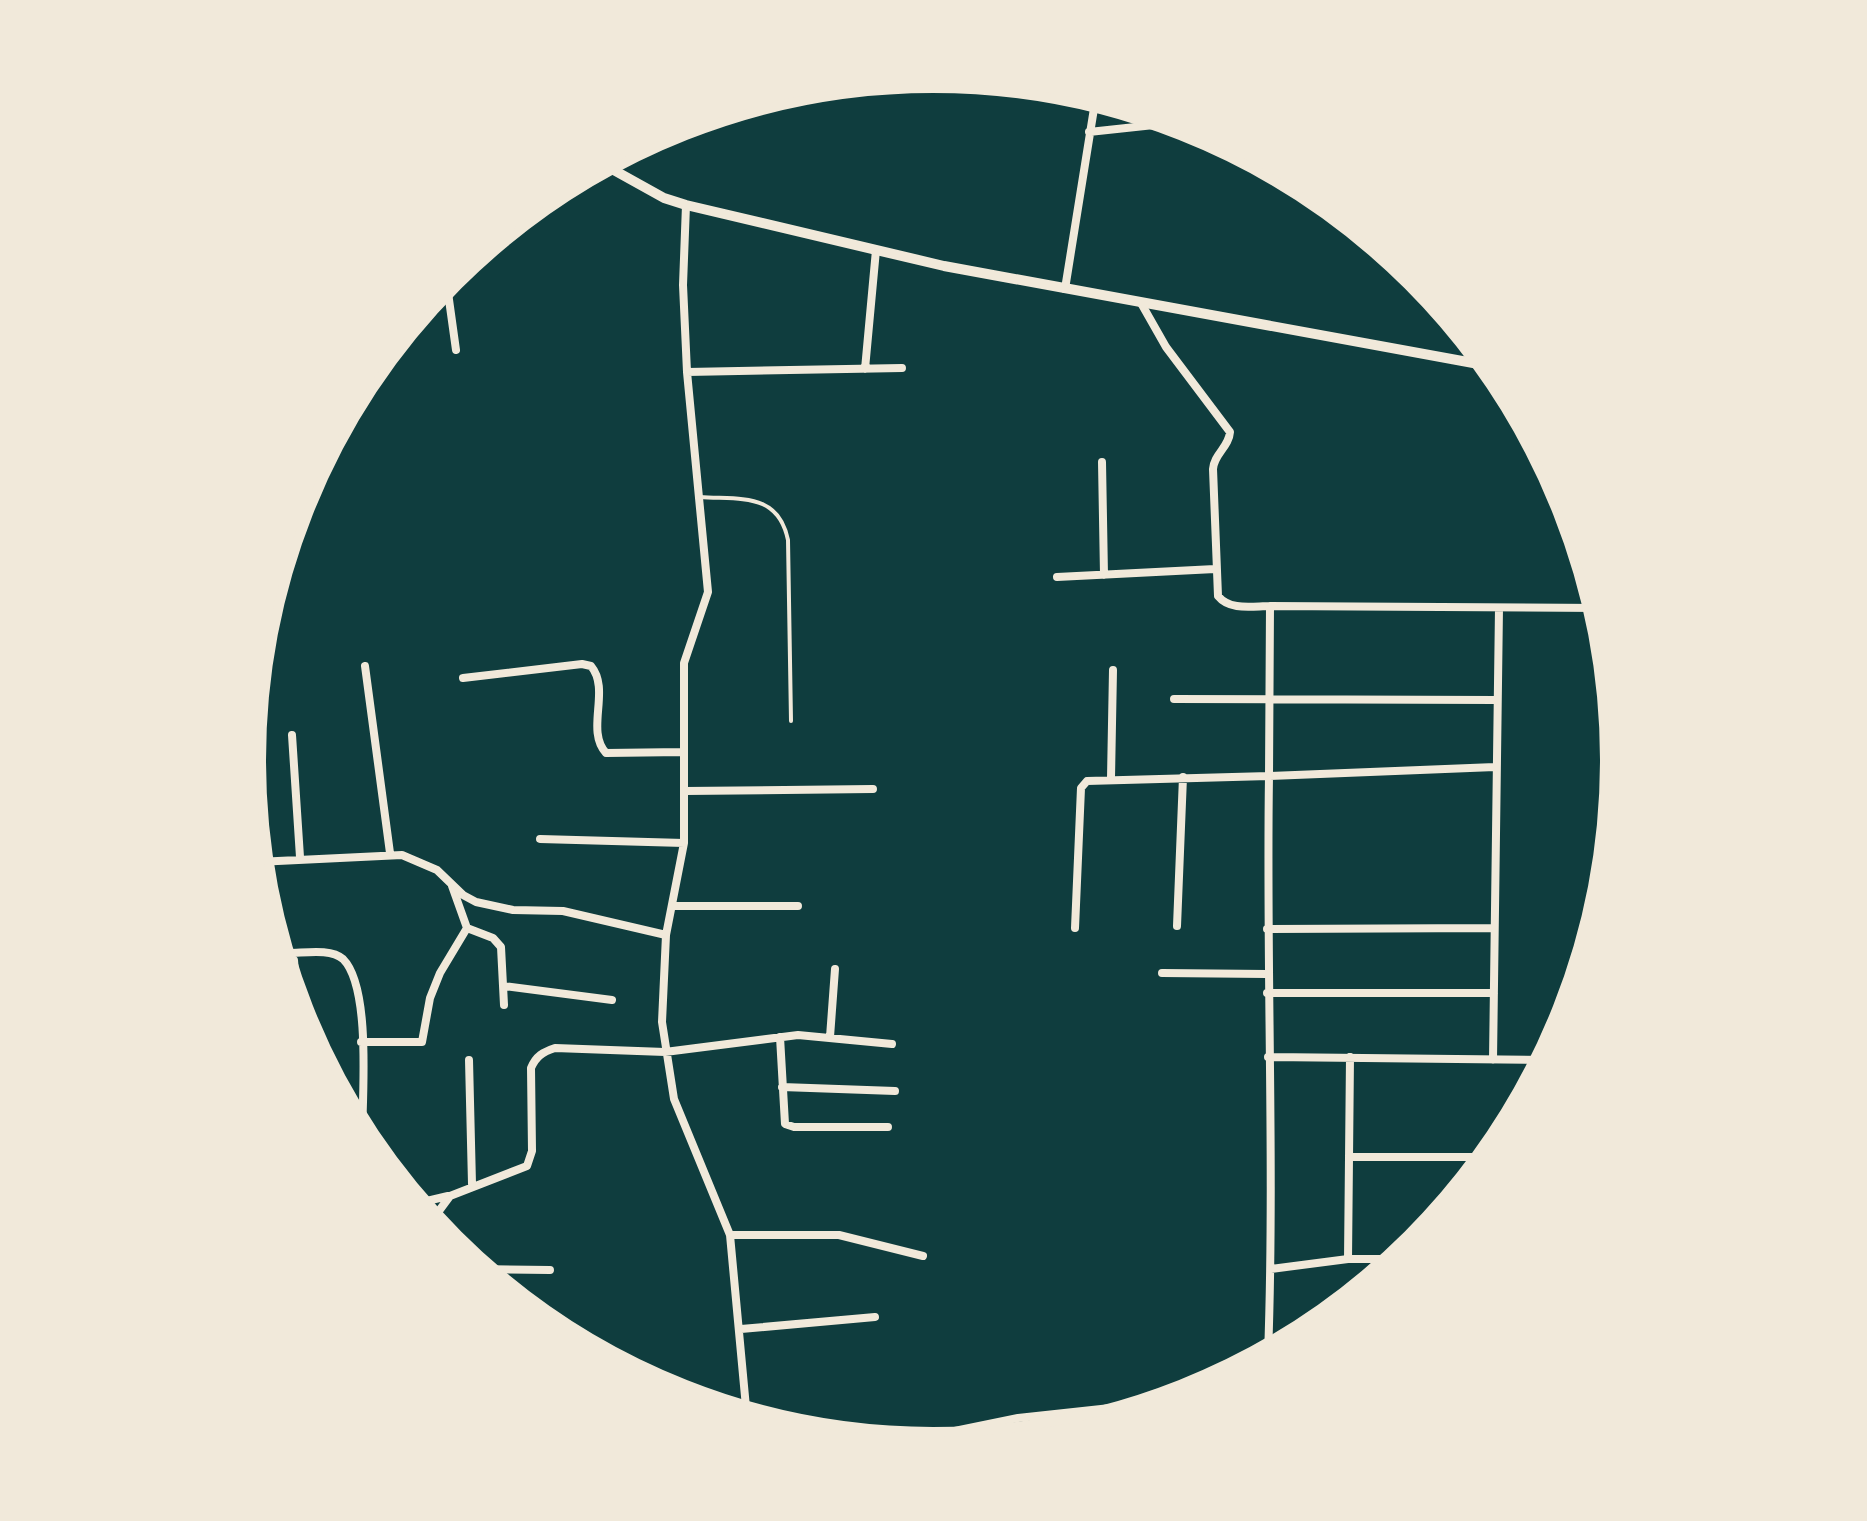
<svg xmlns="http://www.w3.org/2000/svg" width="1867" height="1521" viewBox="0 0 1867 1521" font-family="Helvetica,sans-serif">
<rect width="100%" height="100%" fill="#0f3d3e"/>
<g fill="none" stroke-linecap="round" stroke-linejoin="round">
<path stroke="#f1e9da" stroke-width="4" d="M700,497C741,500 778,492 788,540L791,721"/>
<path stroke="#f1e9da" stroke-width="8" d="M1089,132L1182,122
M686,205L683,285L687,372L708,592L684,663V843L666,935L662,1022L674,1099L730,1235L747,1418
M446,278L456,350
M1065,289L1096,96
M1141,303L1166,347L1230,432C1229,447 1214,454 1213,469L1218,596C1230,611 1253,606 1270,606
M865,369L876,250
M687,372L902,368
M1102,462L1104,575
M1057,577L1215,569
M365,666L390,853
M463,678L582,664L591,666C611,690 585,730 606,753L683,752
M1174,699L1496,700
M292,735L300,857
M1495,767L1269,776L1270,606L1601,608
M1111,778L1113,670
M685,791L873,789
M540,839L684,843
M257,862L402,855L437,870L463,895L476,902L513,910L563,911L666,935
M452,886L467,928L493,938L501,947L504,1005
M674,906H798
M1177,926L1183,777
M1075,928L1081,788L1087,781L1269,776C1266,969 1275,1163 1268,1356
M1267,929L1494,928
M275,945L294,960L299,1023
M289,953C304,953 331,948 343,959C372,988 362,1101 362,1141
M1162,973L1267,974
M504,986L612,1000
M1267,993H1494
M780,1037L785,1124L794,1127H888
M830,1037L835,969
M361,1042H422L430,998L440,973L467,928
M1268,1057L1548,1060
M469,1060L472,1184
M1493,1060L1499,608
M782,1087L895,1091
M1349,1157H1492
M414,1204L448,1196
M430,1223L450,1196L527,1166L532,1151L531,1068C536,1056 543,1052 555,1048L665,1052L798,1035L892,1044
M730,1235H839L923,1256
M1348,1259L1350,1057
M476,1269L550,1270
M1271,1269L1348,1259H1403
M741,1329L875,1317
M1046,1436V1415
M896,1443L1018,1418L1175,1401"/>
<path stroke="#f1e9da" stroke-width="10" d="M601,163L664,198L686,205L944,266L1495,367"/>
</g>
<path d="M0 0H1867V1521H0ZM261 760a672 672 0 1 1 1344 0a672 672 0 1 1-1344 0Z" fill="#f1e9da" fill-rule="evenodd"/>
<path fill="none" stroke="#f1e9da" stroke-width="10" d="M261 760a672 672 0 1 1 1344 0a672 672 0 1 1-1344 0Z"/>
</svg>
